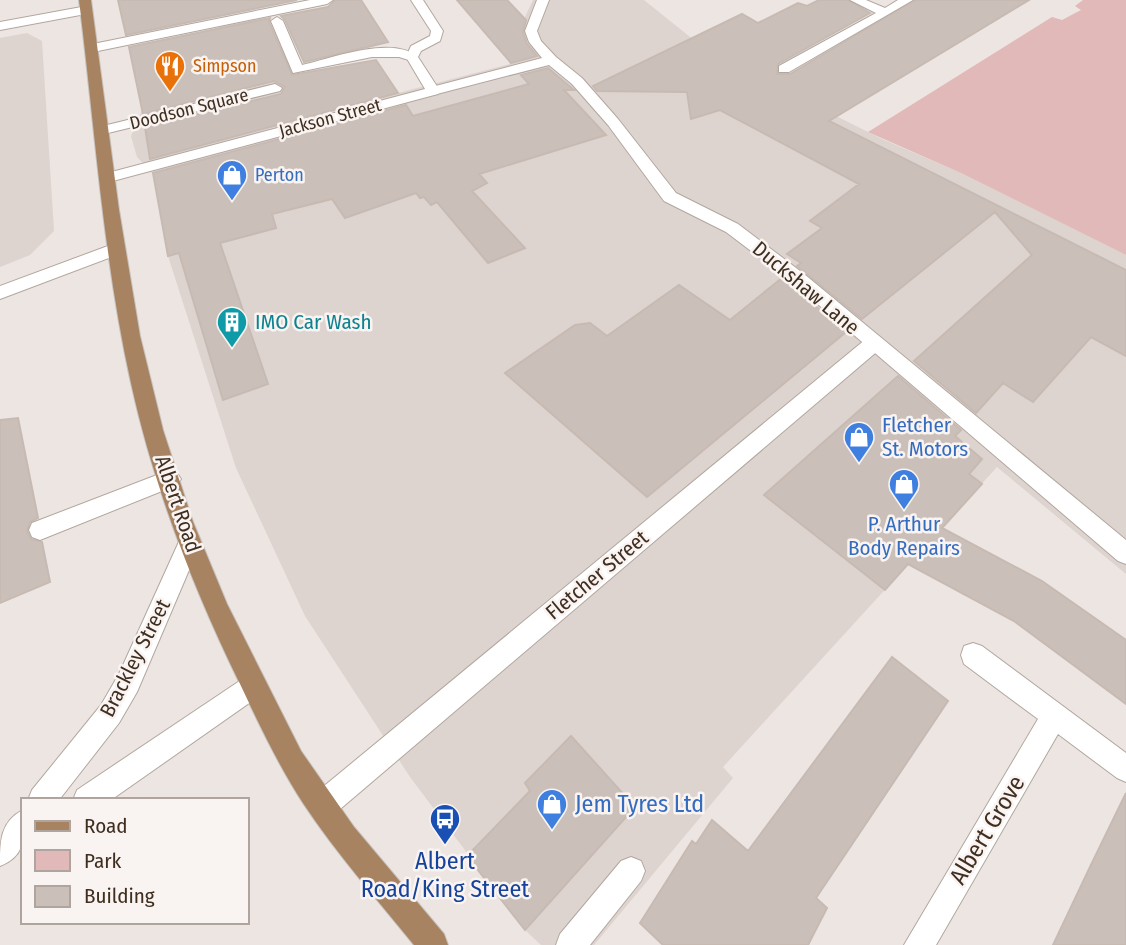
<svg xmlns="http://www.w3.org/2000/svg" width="1126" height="945" viewBox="0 0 1126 945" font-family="'Fira Sans Condensed',sans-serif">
<rect width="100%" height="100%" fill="#ede5e1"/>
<path fill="#ddd3cf" d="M533,0H644L710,53L882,139L961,173L1126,255V574L997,467L723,767L733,778L594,945H541L525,930L410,777L305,616L236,468L168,256L153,174L137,157L131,136L142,110L129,49L219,31L218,27L263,18L290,79L279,98L286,122L525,60L520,48L519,30Z
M27,33L42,41L54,231L30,255L0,267V38Z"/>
<path fill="#e0b9b8" d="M1083,0H1126V255L961,173L868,132L1052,17L1062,20L1081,10L1075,6Z"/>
<path fill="#cbc0b9" stroke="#c7bab3" stroke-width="2" d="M118,0H297L126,35Z
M335,0H361L388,42L304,62L285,20L281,16L328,7Z
M457,0H507L526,20L523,32L527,44L537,56L511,63Z
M819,0H848L870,13L778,64L777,74H790L915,0H1029L829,121L1126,270V356L1091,337L1033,402L1003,383L976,413L914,361L1032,255L995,212L862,319L797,266L801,263L787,254L822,228L810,221L859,184L720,110L691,119L687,92L597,91L593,86L742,14L758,23L798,3L807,6Z
M270,18L269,22L292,75L376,60L398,93L150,159L145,127L281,94L285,87L274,81L143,114L129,47Z
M548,68L574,90H564L606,135L479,174L487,183L472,191L525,248L488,263L437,202L431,205L424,197L420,198L416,193L345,218L332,199L272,214L276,228L220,243L268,384L223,400L179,253L168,256L153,173L406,105L413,116L529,84L521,75Z
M782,278L846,332L647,497L505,373L575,325L590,323L607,336L679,285L730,320Z
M898,376L961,430L955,436L982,459L969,474L982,484L942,528L1042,581L1126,640V704L1014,621L908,564L885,590L764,495Z
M18,418L38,518L30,522L27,531L31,539L42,542L50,582L0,603V420Z
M892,657L948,701L816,898L827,908L808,945H663L640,923L692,841L696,844L712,820L748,851Z
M571,736L635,807L525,930L467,856L530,791L525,783Z
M1126,793V945H1053L1090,867Z"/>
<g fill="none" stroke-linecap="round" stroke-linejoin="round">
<g stroke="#b2a79f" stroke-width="2">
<path id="lane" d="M310,0H333L327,4L93,52L87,48L93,44Z
M537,0H549L537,31L541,41L556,57L582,78L618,119L676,193L738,224L804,274L1126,540V564L1118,561L792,282L726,232L664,201L608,125L572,84L549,65L433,95L428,94V88L542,58L529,42L525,31Z
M277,17L283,21L302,65C332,58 393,35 418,57L412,61L399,57H372L293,73L271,21Z
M275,84L282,88L280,91L104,134L97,130L99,127Z
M170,470L177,473L181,479L177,485L40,540L32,537L29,530L32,523Z
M631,857L641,861L645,871L641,881L590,945H556L560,934L621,861Z"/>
</g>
<g stroke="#b2a79f" stroke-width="2">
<path id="street" d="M411,0H423L443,31L440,41L421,51L418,57L440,91L438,94L109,182L101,177L104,174L425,89L406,57L411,46L430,36L431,31Z
M850,0H866L885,8L898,0H913L789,72H779V66L876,13Z
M87,6L91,7V13L0,30V22Z
M116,243L122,245L124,249L122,253L0,299V286Z
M873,337L880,339L882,344L880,349L332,816L322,820L312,816L308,806L312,796L866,339Z
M190,532L198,535L201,542L137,692L119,723L59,800H28L32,790L101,705L119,674L182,535Z
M973,643L982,646L1126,753V782L1117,778L1058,734L936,945H904L1038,719L964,664L961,655L964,646Z
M253,672L262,676L266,685L262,694L111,800H73L77,790Z
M23,810C23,836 28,855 0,866C0,841 0,822 23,810Z"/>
</g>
<g stroke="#c6c1bc" stroke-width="2">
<path id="primary" d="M79,0H91L119,210L140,336L163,430L193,522L227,604L301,751L354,827L444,934L448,945H414C376,898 336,853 303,803C279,766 260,726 241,686C194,590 154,488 131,383C103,257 95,128 79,0Z"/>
</g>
<use href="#lane" fill="#fff" fill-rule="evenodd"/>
<use href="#street" fill="#fff" fill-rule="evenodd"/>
<use href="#primary" fill="#a78362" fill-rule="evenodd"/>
</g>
<defs>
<g id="restaurant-pin" transform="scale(1.575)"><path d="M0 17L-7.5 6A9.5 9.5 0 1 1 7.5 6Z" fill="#e8710a" stroke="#f9f4f2"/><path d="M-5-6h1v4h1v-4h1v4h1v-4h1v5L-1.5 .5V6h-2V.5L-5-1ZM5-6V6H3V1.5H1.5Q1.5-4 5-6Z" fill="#fff"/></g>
<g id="shop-pin" transform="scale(1.575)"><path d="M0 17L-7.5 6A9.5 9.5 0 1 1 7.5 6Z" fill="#3f7fe0" stroke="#f9f4f2"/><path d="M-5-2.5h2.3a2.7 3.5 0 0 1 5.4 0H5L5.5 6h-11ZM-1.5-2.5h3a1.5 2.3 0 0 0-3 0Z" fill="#fff"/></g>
<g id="building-pin" transform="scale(1.575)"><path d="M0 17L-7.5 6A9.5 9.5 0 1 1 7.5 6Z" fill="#0f9aa8" stroke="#f9f4f2"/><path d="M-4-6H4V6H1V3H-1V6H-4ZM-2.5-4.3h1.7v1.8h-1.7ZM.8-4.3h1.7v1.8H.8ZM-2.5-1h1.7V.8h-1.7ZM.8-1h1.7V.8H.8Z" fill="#fff"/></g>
<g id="bus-pin" transform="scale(1.575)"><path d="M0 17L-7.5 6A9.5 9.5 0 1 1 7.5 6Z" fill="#1a4fb4" stroke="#f9f4f2"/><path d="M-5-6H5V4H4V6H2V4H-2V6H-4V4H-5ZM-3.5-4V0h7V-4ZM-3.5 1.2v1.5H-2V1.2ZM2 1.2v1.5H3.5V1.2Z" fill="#fff"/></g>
</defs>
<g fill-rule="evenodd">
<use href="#restaurant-pin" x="170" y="66"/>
<use href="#shop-pin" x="232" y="175"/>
<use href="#building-pin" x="232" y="322"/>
<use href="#shop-pin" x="859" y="437"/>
<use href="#shop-pin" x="904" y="484"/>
<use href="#shop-pin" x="552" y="804"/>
<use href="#bus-pin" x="445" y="819"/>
</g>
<g text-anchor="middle" stroke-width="5" stroke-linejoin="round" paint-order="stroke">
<g font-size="18" fill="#c56008" stroke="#f9f4f2" text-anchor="start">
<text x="193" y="72">Simpson</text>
</g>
<g font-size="18" fill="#402f20" stroke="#f9f4f2">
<text transform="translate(189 109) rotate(-14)" y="6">Doodson Square</text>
<text transform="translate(330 118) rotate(-15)" y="6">Jackson Street</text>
</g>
<g font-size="18" fill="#366cbe" stroke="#f9f4f2" text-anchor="start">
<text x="255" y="181">Perton</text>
</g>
<g font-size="21" fill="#402f20" stroke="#f9f4f2">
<text transform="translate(806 288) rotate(40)" y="7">Duckshaw Lane</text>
<text transform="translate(178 504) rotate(71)" y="7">Albert Road</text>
<text transform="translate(597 575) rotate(-40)" y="7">Fletcher Street</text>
<text transform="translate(135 658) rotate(-63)" y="7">Brackley Street</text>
</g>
<g font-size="21" fill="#0d838f" stroke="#f9f4f2" text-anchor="start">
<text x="255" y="329">IMO Car Wash</text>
</g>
<g font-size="21" fill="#366cbe" stroke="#f9f4f2" text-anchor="start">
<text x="882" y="432">Fletcher<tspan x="882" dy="24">St. Motors</tspan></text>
<text x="904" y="531" text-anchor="middle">P. Arthur<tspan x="904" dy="24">Body Repairs</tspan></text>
</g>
<g font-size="24" fill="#366cbe" stroke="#f9f4f2" text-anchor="start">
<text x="575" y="812">Jem Tyres Ltd</text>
</g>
<g font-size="24" fill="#402f20" stroke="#f9f4f2">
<text transform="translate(987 830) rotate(-59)" y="8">Albert Grove</text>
</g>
<g font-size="24" fill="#164399" stroke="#f9f4f2">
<text x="445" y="869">Albert<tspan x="445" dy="28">Road/King Street</tspan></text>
</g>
</g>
<rect x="21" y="798" width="228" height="126" fill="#f9f4f2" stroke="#afa59e" stroke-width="2"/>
<rect x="35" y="821" width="35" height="10" fill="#a78362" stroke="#afa59e" stroke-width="2"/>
<text x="84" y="833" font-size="21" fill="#402f20">Road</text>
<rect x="35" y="850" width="35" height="21" fill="#e0b9b8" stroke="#afa59e" stroke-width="2"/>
<text x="84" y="868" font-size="21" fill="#402f20">Park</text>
<rect x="35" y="886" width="35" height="21" fill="#cbc0b9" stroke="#afa59e" stroke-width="2"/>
<text x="84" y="903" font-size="21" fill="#402f20">Building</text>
</svg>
